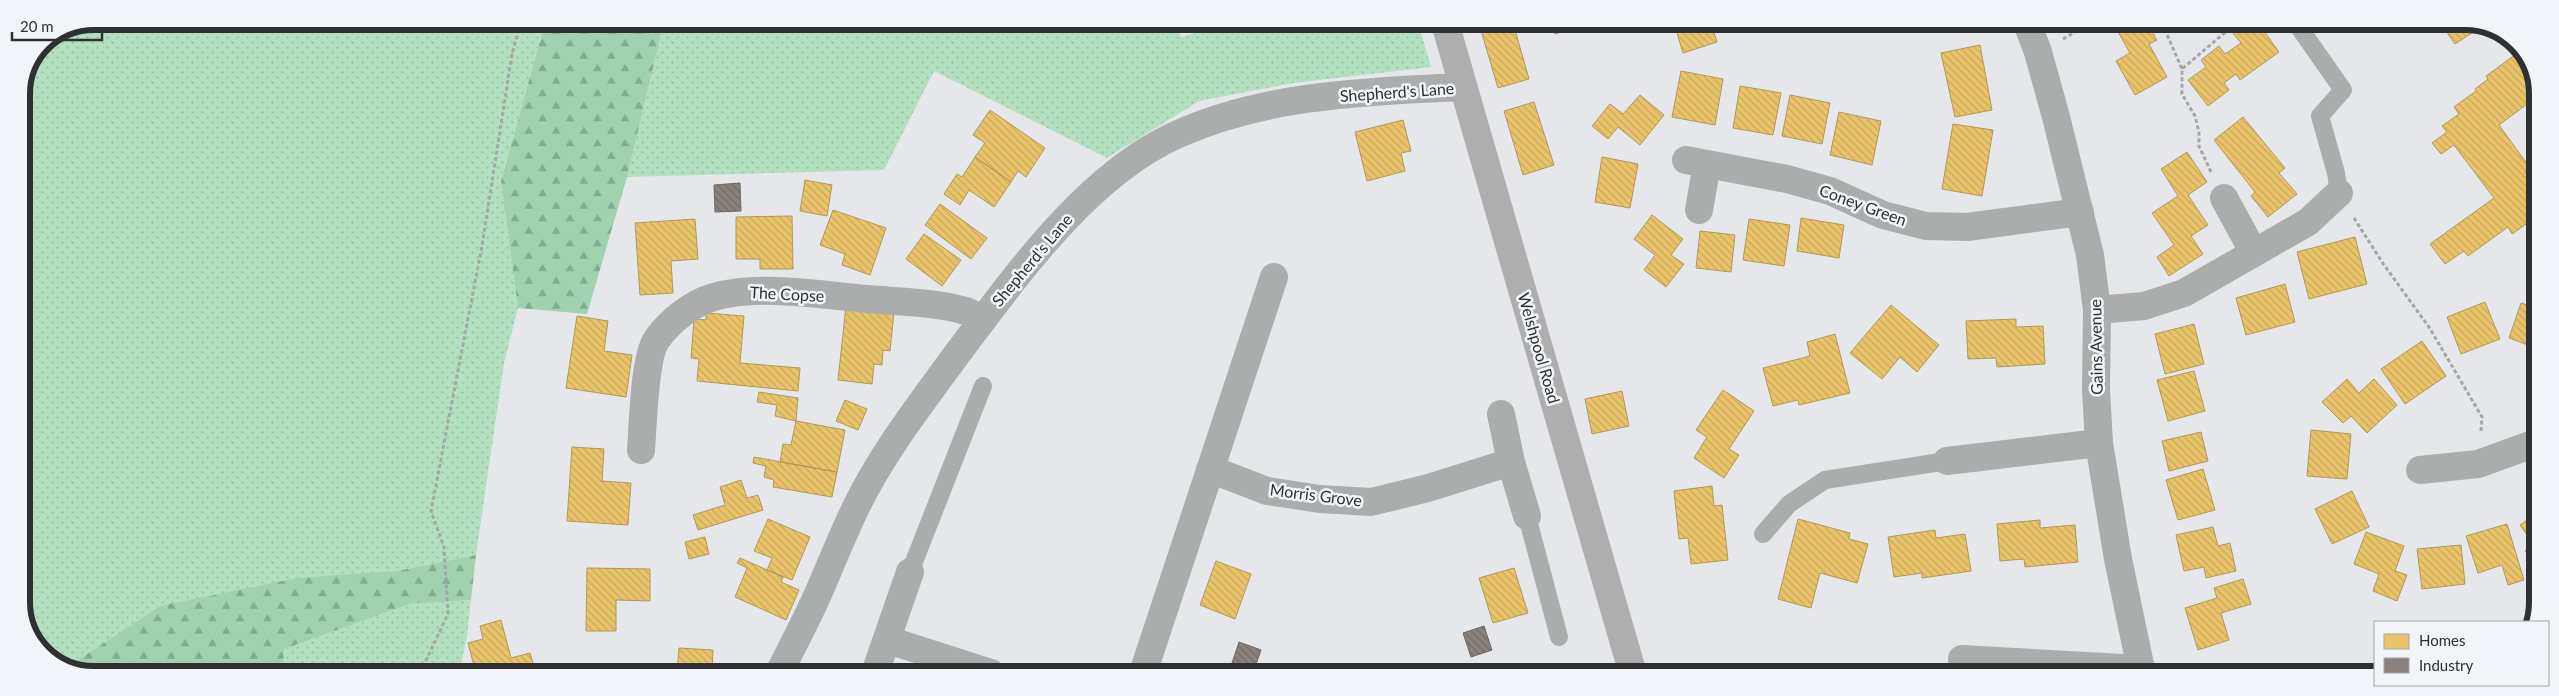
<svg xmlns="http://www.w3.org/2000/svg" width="2559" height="696" viewBox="0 0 2559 696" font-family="Lato,sans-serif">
<defs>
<pattern id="grass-dots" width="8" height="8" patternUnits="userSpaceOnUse" patternTransform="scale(1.25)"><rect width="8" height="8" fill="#b2e0c0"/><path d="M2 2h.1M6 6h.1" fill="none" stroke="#99c0a5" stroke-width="1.8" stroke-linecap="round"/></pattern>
<pattern id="forest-firs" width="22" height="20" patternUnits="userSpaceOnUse" patternTransform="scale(1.25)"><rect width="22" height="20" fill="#a0d2b0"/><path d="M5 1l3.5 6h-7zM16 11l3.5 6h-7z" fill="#83ab90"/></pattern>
<pattern id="homes-back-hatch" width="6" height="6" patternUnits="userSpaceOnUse" patternTransform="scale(1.25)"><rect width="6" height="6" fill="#e9c46a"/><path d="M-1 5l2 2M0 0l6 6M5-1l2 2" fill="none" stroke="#c8a95c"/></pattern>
<pattern id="industry-back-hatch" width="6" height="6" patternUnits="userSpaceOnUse" patternTransform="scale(1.25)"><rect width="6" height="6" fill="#8a817c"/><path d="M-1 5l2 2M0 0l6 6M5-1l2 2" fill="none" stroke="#716a66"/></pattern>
</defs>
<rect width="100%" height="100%" fill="#e5e7ea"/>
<path fill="url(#grass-dots)" d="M94,21L545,22L501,180L518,308L504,363L476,555L397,571L160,606L67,667L39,650L21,607V93L43,42Z
M664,22H1176L1181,37L1231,22L1418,23L1431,67L1293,83L1199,101L1107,158L934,71L884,170L627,177Z
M471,600L467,636L459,673H283L284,649L410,604Z"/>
<path fill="url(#forest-firs)" d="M545,22H664L627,177L587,314L518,308L501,181Z
M476,555L471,600L410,604L284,649L283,673L75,672L67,667L160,606L297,578L397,571Z"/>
<path fill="url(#homes-back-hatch)" stroke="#b19859" d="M1497,23H1513L1529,79L1498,88L1480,27Z
M1552,23H1581L1582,26L1555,34Z
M1674,23H1711L1717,42L1683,53Z
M2113,23H2147L2157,40L2149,44L2167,77L2135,95L2116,61L2130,53Z
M2246,23H2258L2279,52L2240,80L2236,74L2224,83L2229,90L2208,106L2188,80L2206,67L2201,60L2219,46L2225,54L2241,43L2233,33Z
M2441,24H2470L2475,31L2455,44Z
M2515,43L2520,46L2538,89V96L2499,125L2530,168L2525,172L2537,188V233L2529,222L2512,234L2508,227L2468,256L2464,251L2445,264L2430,244L2494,198L2454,145L2441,154L2432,143L2447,132L2442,126L2459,114L2454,107L2476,91L2475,89L2488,79L2486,76L2519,52Z
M1980,45L1992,110L1955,117L1941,53Z
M1681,71L1723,79L1715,125L1672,117Z
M1740,86L1781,93L1773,135L1733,128Z
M1640,95L1664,115L1640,145L1618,127L1608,139L1592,126L1610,104L1623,114Z
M1790,95L1830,103L1822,144L1782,136Z
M1534,102L1554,165L1523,175L1504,111Z
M990,110L1045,148L1026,177L1018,171L1011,182L975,157L985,143L973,135Z
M1839,112L1881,121L1872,165L1830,155Z
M2243,117L2285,168L2279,173L2297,194L2268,217L2251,196L2255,192L2214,140Z
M1403,120L1411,151L1401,153L1405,171L1367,181L1355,132Z
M1953,124L1993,130L1982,196L1942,189Z
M2187,152L2207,182L2188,195L2208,225L2191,236L2203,254L2169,276L2157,257L2174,245L2152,213L2178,196L2161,169Z
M975,157L1011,182L994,207L969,190L960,205L944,194L957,174L962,177Z
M1602,157L1638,164L1630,208L1595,202Z
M805,180L832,185L827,216L800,211Z
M940,204L987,238L971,259L925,225Z
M833,210L886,228L870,275L842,265L845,254L820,245Z
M1652,215L1683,239L1671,255L1684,264L1666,287L1644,270L1655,255L1634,239Z
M792,216L793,269H760V259H736V217Z
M1801,218L1844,225L1839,258L1797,251Z
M695,219L698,259L671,261L673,293L640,295L635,223Z
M1749,219L1790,225L1784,266L1743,260Z
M1700,231L1735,235L1731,272L1696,268Z
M924,234L961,260L942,286L906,259Z
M2355,237L2367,284L2309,299L2297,252Z
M2285,284L2295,322L2246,335L2236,298Z
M2485,302L2500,339L2461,354L2447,317Z
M2521,303L2537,308L2536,348L2509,338Z
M1891,305L1939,345L1917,372L1900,357L1882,379L1850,353Z
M846,306L894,312L890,351L883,350L882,365L874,364L872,384L838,380Z
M706,313L744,316L740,363L800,368L798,391L697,381L699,359L691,358L694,319L706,320Z
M577,316L608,321L604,351L632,355L626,397L566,388Z
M2016,319V327L2043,326L2045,364L1997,367L1996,358L1968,359L1966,321Z
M2194,324L2204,364L2165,374L2155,334Z
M1835,334L1850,393L1799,405L1798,400L1773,406L1763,368L1810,356L1807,342Z
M2422,341L2446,376L2405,404L2381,369Z
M2194,371L2205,411L2168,421L2157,380Z
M2347,379L2359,393L2374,379L2397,405L2367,433L2351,416L2343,423L2322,402Z
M1723,390L1754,411L1729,449L1739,455L1724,478L1694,458L1707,437L1696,430Z
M1622,391L1629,426L1592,434L1585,399Z
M759,392L798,398L796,421L775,416L777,405L757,402Z
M845,400L867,409L858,430L836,421Z
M796,421L845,430L837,472L780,462L783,444L791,445Z
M2311,430L2351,434L2347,479L2307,476Z
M2201,432L2208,461L2169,471L2162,441Z
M572,447L604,449L602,481L631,483L628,525L567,521Z
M754,457L837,472L832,497L773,487L774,480L764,477L766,466L753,463Z
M2203,469L2215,510L2178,520L2166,480Z
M741,480L747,498L758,495L763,510L698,530L693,515L725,505L720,487Z
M1712,486L1714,506L1722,505L1728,560L1691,564L1688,538L1679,539L1674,491Z
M2352,491L2369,527L2332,544L2315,509Z
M2536,514V566L2525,551L2534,545L2520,525Z
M768,519L810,537L792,580L767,570L772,558L754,551Z
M1798,519L1850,533L1849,539L1868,544L1857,583L1820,573L1811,608L1778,599Z
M2040,520V528L2075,525L2078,562L2025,567L2024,559L2000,561L1997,524Z
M2507,524L2524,580L2508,585L2502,565L2478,573L2466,536Z
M2213,527L2218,546L2230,543L2236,571L2206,578L2204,567L2184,571L2176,535Z
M1935,530L1936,538L1965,534L1971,571L1922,578V573L1894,577L1888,537Z
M2366,532L2404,546L2395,571L2407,575L2397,601L2373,591L2379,574L2354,564Z
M705,537L709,554L689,559L685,542Z
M2461,545L2465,584L2422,589L2417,549Z
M740,558L783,577L781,582L799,590L786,620L735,597L747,568L737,563Z
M1216,561L1251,574L1235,619L1200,605Z
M587,568L650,569V601L616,600V631H586Z
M1514,568L1528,613L1493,623L1479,578Z
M2243,579L2251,604L2221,613L2229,640L2198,650L2185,608L2217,598L2214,588Z
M501,620L511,658L530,653L536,673H476L468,643L483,639L480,626Z
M679,648L713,650L712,673H677Z
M1461,665L1463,674H1432Z
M1792,665L1802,674H1785Z"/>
<path fill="url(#industry-back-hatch)" stroke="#6e6966" d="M740,183L741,211L715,212L714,185Z
M1484,626L1492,650L1471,657L1463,633Z
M1239,642L1261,650L1254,670L1232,663Z"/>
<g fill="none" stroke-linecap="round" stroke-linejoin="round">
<path stroke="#a5a6a7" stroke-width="3" stroke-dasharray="4 2.5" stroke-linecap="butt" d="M2162,23L2182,69
M2063,39L2091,23
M2211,172L2199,146V132L2195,116L2182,94V69L2236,23
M2354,218L2384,265L2429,327L2482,417L2481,431
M420,673L448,614L444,547L431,511L482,246L512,54L521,22"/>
<path stroke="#abacac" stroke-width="18" d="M2296,23L2343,90L2320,116L2336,173L2339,193
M1527,516L1559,637
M1763,534L1789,504L1825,480L1947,461
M910,572L983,386"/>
<path stroke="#abacac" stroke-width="28" d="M2027,23L2038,52L2056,117L2090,255L2097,310L2096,390L2099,443L2118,559L2142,674
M1686,160L1787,179L1830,191L1883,215L1926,226L1967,227L2080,212
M2224,198L2254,253
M1699,210L1707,164
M2097,310L2144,306L2184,293L2308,222L2339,193
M1501,414L1511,462L1527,516
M641,450C643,426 644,357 657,339C670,321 692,303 714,297C760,284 821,295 868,299C900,302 935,302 966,311C972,313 977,318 982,321
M1947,461L2099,443
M1210,469L1267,491L1320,499L1371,502L1428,488L1511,462
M2420,470L2478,464L2536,443
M888,640L991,673
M1962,659L2141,669
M779,673C792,647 806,621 818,594C831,564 843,534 857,505C883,452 920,405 954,358C1013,280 1085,176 1176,135C1266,94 1366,92 1463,87
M875,673L910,572
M1143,673L1274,277"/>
<path stroke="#aeaeae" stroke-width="28" d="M1445,23L1633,674"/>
</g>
<g text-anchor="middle" stroke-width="5" stroke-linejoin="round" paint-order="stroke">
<g font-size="16" fill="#2e3031" stroke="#f1f4f8">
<text transform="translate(1397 92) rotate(-4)" y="6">Shepherd's Lane</text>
<text transform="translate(1863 205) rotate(20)" y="6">Coney Green</text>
<text transform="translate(1032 260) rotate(-50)" y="6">Shepherd's Lane</text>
<text transform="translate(787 294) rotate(3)" y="6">The Copse</text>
<text transform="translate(2096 347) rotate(-91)" y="6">Gains Avenue</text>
<text transform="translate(1539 348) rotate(74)" y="6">Welshpool Road</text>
<text transform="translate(1316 495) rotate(7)" y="6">Morris Grove</text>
</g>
</g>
<path d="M0 0H2559V696H0ZM94 30H2465A64 64 0 0 1 2529 94V602A64 64 0 0 1 2465 666H94A64 64 0 0 1 30 602V94A64 64 0 0 1 94 30Z" fill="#f1f4f8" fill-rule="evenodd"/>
<path fill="none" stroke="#2e3031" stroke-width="6" d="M94 30H2465A64 64 0 0 1 2529 94V602A64 64 0 0 1 2465 666H94A64 64 0 0 1 30 602V94A64 64 0 0 1 94 30Z"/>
<rect x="2374" y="621" width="175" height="65" fill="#f1f4f8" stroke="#a3a6a8"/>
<rect x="2384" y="634" width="25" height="15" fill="#e9c46a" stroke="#a3a6a8"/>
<text x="2419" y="646" font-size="15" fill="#2e3031">Homes</text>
<rect x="2384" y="658" width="25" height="15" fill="#8a817c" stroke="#a3a6a8"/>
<text x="2419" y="671" font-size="15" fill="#2e3031">Industry</text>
<path d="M12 32v8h90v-8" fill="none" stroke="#2e3031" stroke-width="2.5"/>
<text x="20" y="32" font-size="15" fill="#2e3031" stroke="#f1f4f8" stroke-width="4" paint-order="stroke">20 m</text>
</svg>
